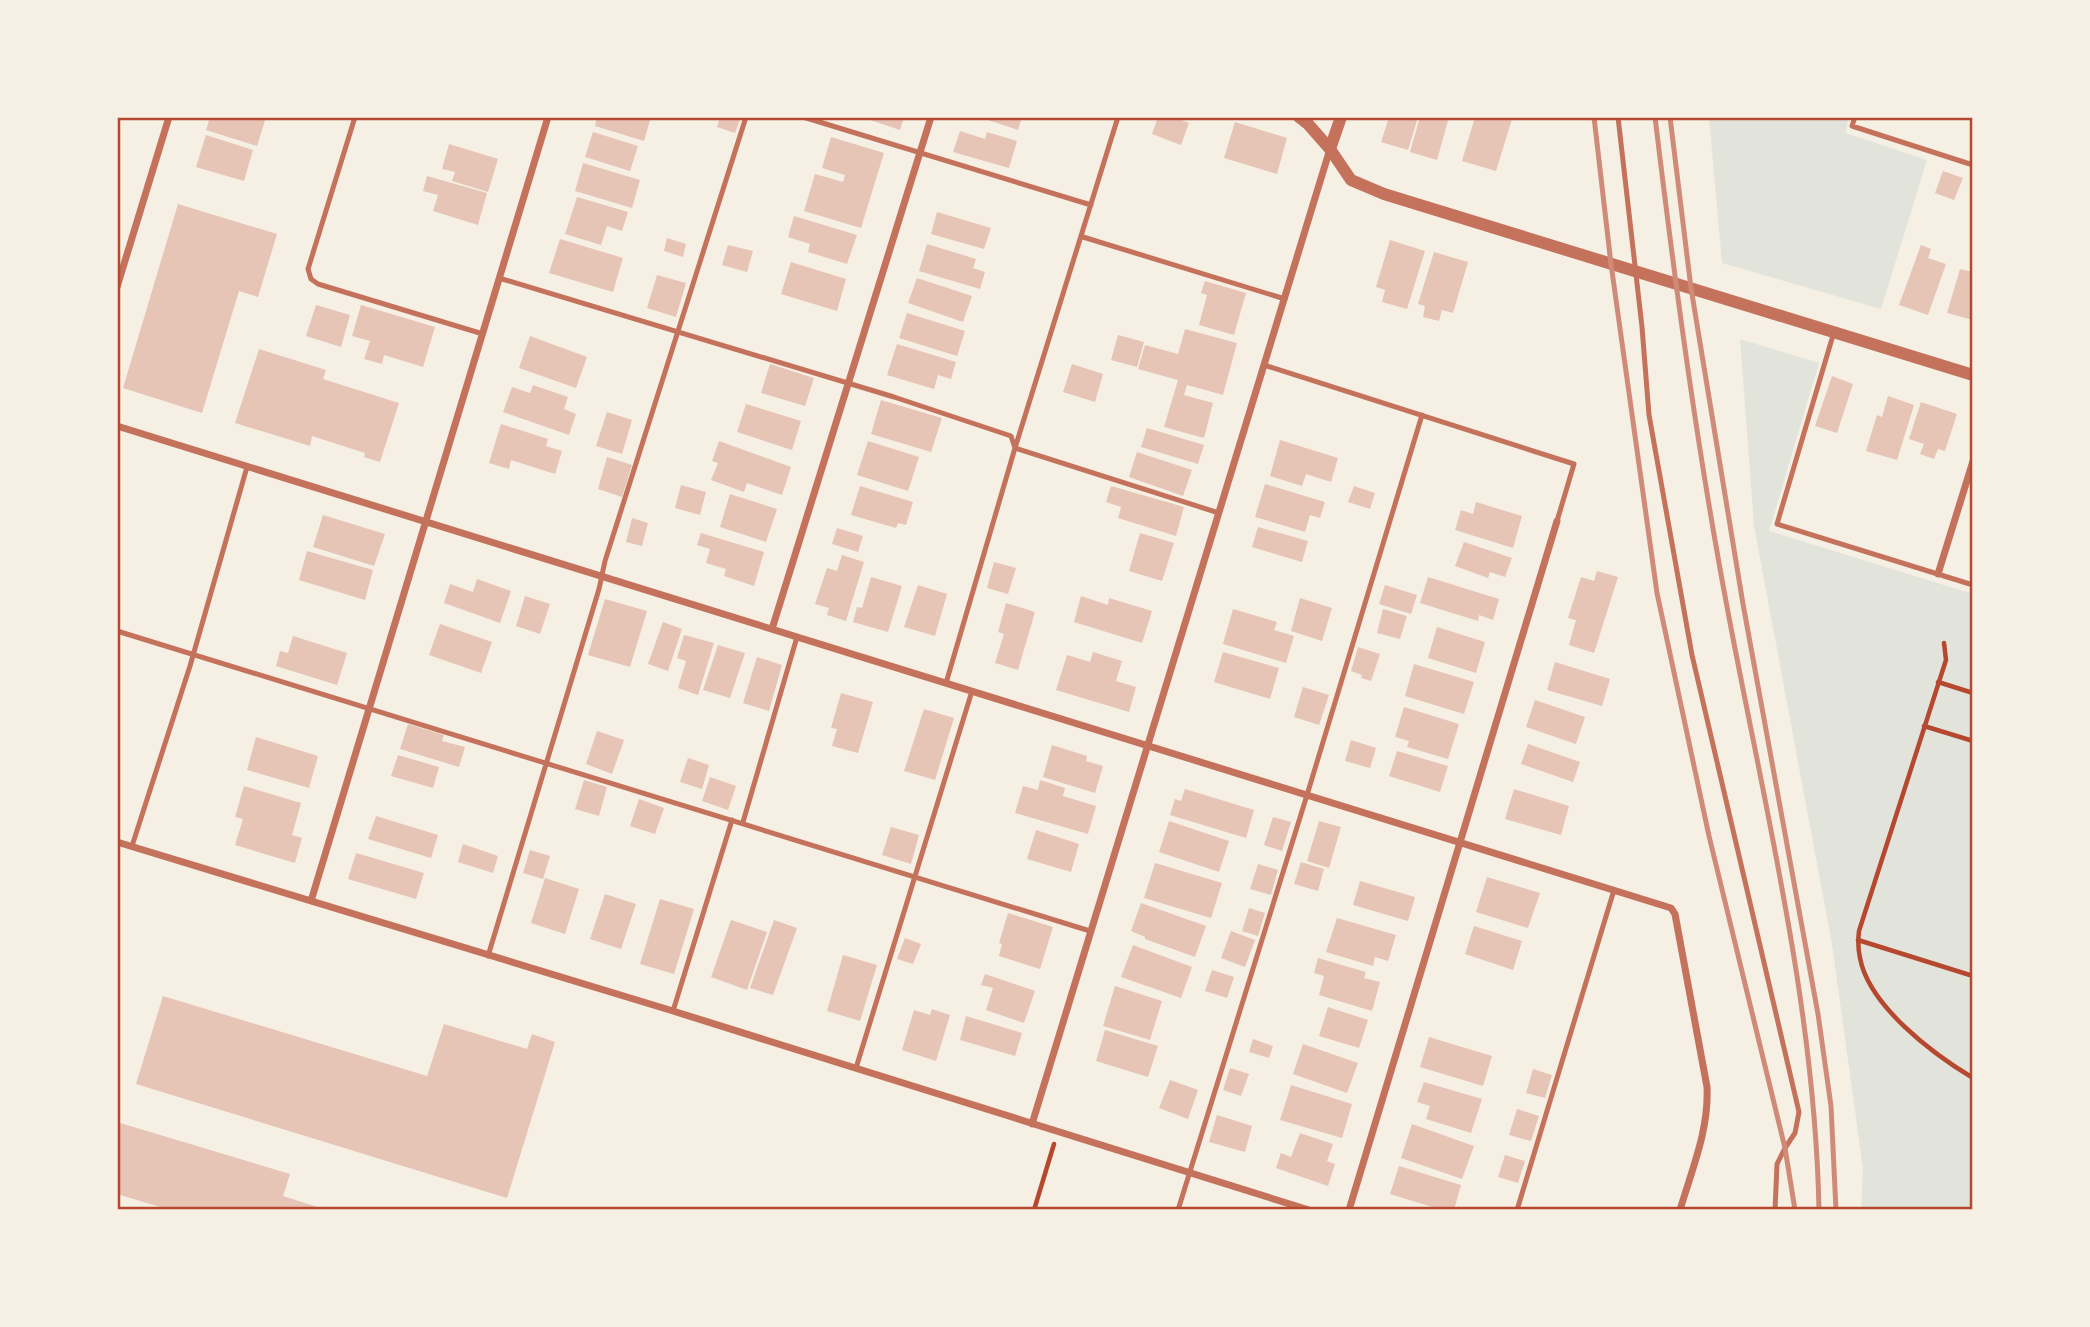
<svg xmlns="http://www.w3.org/2000/svg" width="2090" height="1327" viewBox="0 0 2090 1327" font-family="'Noto Serif',serif">
<rect width="100%" height="100%" fill="#f6efe4"/>
<path fill="#e2e4dc" d="M1709,117H1838L1848,120L1846,133L1927,160L1881,309L1722,263Z
M1740,339L1819,363L1769,531L1973,594V1210H1861L1863,1169L1832,944L1754,526Z"/>
<path fill="#e6c5b7" d="M210,117H266L257,146L206,130Z
M597,117H651L644,141L595,126Z
M720,117H741L735,133L717,127Z
M861,117H904L900,130Z
M979,117H1022L1018,130Z
M1158,117H1174L1189,123L1181,145L1152,134Z
M1389,117H1418L1408,150L1381,142Z
M1420,117H1449L1437,160L1410,152Z
M1475,117L1512,119L1496,171L1462,161Z
M1235,122L1287,138L1277,174L1224,158Z
M960,131L985,139L987,132L1017,141L1009,168L953,152Z
M593,132L638,146L630,171L585,157Z
M206,135L253,150L244,181L196,167Z
M831,137L884,153L861,228L804,211L815,174L843,182L845,175L822,168Z
M449,144L498,159L488,192L452,181L455,172L442,169Z
M583,163L640,180L632,208L575,191Z
M1943,171L1963,178L1954,200L1935,193Z
M427,176L487,193L478,225L433,211L438,195L423,191Z
M577,197L628,212L622,231L607,226L601,245L565,234Z
M178,204L277,234L258,297L239,291L202,413L123,388Z
M937,212L991,228L984,249L931,234Z
M794,216L857,235L847,264L808,252L810,244L788,237Z
M667,238L686,244L683,257L664,251Z
M560,239L623,258L613,292L549,273Z
M1390,240L1425,251L1407,309L1382,302L1385,290L1376,287Z
M927,244L976,259L973,268L985,272L980,289L919,271Z
M728,245L753,251L747,272L722,265Z
M1921,245L1931,249L1928,258L1946,264L1928,315L1899,305Z
M1434,252L1468,262L1453,313L1442,310L1439,321L1423,317L1425,306L1418,304Z
M791,262L846,279L837,311L781,294Z
M1960,269L1973,272V320L1947,313Z
M657,275L686,283L676,317L647,308Z
M917,278L972,296L963,322L908,303Z
M1205,281L1246,293L1234,335L1199,325L1207,295L1201,293Z
M316,305L350,315L341,347L306,336Z
M361,305L435,327L423,367L384,355L382,364L364,359L370,341L352,336Z
M907,313L965,331L957,356L899,338Z
M1185,329L1237,343L1223,395L1187,385L1184,395L1213,403L1204,438L1164,427L1178,380L1138,369L1145,345L1178,354Z
M1118,335L1144,342L1137,367L1111,360Z
M530,336L587,357L576,388L519,368Z
M897,344L956,362L951,379L938,375L934,389L887,375Z
M259,349L326,370L323,379L399,403L380,462L364,457L365,453L312,436L310,446L235,423Z
M770,364L814,378L805,406L761,393Z
M1072,364L1103,374L1095,402L1063,392Z
M1832,376L1853,384L1837,433L1815,426Z
M533,385L568,397L564,409L576,414L569,435L503,412L512,387L530,393Z
M1888,396L1914,405L1897,460L1866,451L1877,415L1882,417Z
M881,400L942,418L931,452L871,434Z
M1921,402L1957,414L1945,451L1938,449L1934,459L1920,454L1924,444L1909,439Z
M746,404L801,421L792,450L737,432Z
M607,412L632,420L622,454L596,446Z
M501,424L548,439L546,446L562,451L555,474L511,460L509,469L489,463Z
M1147,428L1204,445L1198,464L1141,447Z
M1280,440L1338,458L1331,482L1306,474L1302,486L1270,476Z
M719,441L791,467L782,495L747,483L744,492L711,480L718,463L712,461Z
M868,441L919,457L908,491L857,475Z
M1137,452L1192,470L1183,496L1129,477Z
M607,457L632,465L622,497L598,489Z
M1265,484L1325,502L1320,518L1310,515L1305,532L1255,517Z
M681,485L706,492L700,515L675,508Z
M860,486L913,502L906,525L898,523L896,528L851,515Z
M1111,486L1184,507L1176,536L1118,518L1121,507L1106,502Z
M1354,486L1375,493L1370,509L1348,502Z
M730,494L777,509L766,542L720,527Z
M1476,502L1522,516L1513,548L1455,530L1461,510L1473,514Z
M323,515L385,534L374,566L313,547Z
M632,518L648,523L642,546L626,542Z
M1258,527L1308,541L1302,562L1252,547Z
M837,528L863,536L858,552L832,544Z
M701,533L764,552L754,586L724,576L726,569L706,563L710,549L697,545Z
M1140,533L1174,543L1162,581L1129,571Z
M1464,542L1512,558L1505,577L1490,572L1488,578L1455,566Z
M307,551L373,570L365,600L299,580Z
M842,555L864,562L846,621L827,615L829,608L815,604L827,568L837,571Z
M994,562L1016,568L1008,594L987,588Z
M1597,571L1618,577L1594,653L1569,645L1576,620L1568,618L1581,577L1594,581Z
M871,577L902,586L888,632L853,622L857,607L862,608Z
M1428,577L1499,599L1493,620L1479,615L1478,621L1420,603Z
M477,579L511,591L500,623L444,603L450,584L473,592Z
M918,585L947,594L935,636L904,627Z
M1385,585L1417,595L1411,614L1379,604Z
M525,596L550,604L540,634L516,626Z
M1081,596L1108,605L1109,598L1152,611L1142,643L1074,622Z
M1300,598L1332,608L1322,641L1291,631Z
M605,599L647,611L630,667L588,655Z
M1006,603L1035,612L1018,670L995,663L1004,634L998,632Z
M1233,609L1277,622L1274,630L1294,636L1286,663L1223,644Z
M1383,609L1407,616L1400,639L1377,633Z
M663,622L682,629L668,671L648,664Z
M440,624L492,642L481,673L429,655Z
M1437,627L1485,642L1476,673L1428,658Z
M684,635L714,643L698,695L678,688L686,661L677,658Z
M293,636L347,653L337,685L276,666L280,651L288,653Z
M718,645L745,653L730,698L703,690Z
M1358,647L1380,654L1371,681L1361,678L1362,675L1351,671Z
M1093,652L1122,661L1116,681L1136,687L1129,712L1056,690L1067,655L1090,662Z
M1223,652L1279,668L1270,699L1214,682Z
M757,657L782,665L769,711L743,703Z
M1555,662L1610,679L1602,706L1547,690Z
M1414,664L1474,682L1464,714L1405,696Z
M1303,687L1329,695L1319,725L1294,717Z
M841,693L873,702L858,753L832,746L837,729L831,728Z
M1535,700L1585,717L1576,744L1526,727Z
M1404,707L1459,724L1448,759L1407,747L1409,741L1395,737Z
M924,709L954,718L935,780L904,771Z
M408,724L444,735L442,741L465,747L459,767L400,749Z
M597,731L624,740L612,774L586,764Z
M256,737L318,756L309,788L247,770Z
M1351,740L1376,748L1370,768L1345,761Z
M1528,744L1580,762L1573,782L1521,764Z
M1052,745L1087,756L1086,761L1103,766L1095,793L1043,777Z
M1397,751L1448,766L1440,792L1389,776Z
M398,755L439,767L433,788L391,776Z
M688,758L709,765L702,789L680,782Z
M710,777L736,786L728,810L702,801Z
M584,780L607,787L599,816L575,809Z
M1040,780L1065,788L1063,796L1096,806L1088,834L1015,813L1023,786L1038,790Z
M244,786L301,803L292,835L302,838L295,863L235,845L243,819L235,817Z
M1185,789L1254,810L1246,838L1170,815L1175,799L1181,801Z
M1514,789L1569,806L1561,835L1505,819Z
M639,799L664,808L655,834L630,826Z
M376,816L438,835L431,858L368,839Z
M1273,817L1291,822L1282,851L1264,845Z
M1169,821L1229,841L1219,872L1159,852Z
M1319,821L1341,827L1329,868L1307,861Z
M891,827L919,835L911,864L882,855Z
M1036,830L1079,844L1071,872L1027,859Z
M463,844L498,856L493,873L458,862Z
M530,850L550,856L543,879L523,873Z
M356,853L424,873L416,899L348,879Z
M1301,862L1324,869L1318,891L1294,884Z
M1155,863L1222,883L1211,918L1144,898Z
M1258,864L1278,870L1271,895L1250,889Z
M1487,877L1540,893L1528,928L1476,912Z
M545,878L579,889L565,934L531,923Z
M1360,881L1415,897L1408,921L1353,905Z
M605,894L636,904L621,949L590,939Z
M660,899L694,909L674,974L640,964Z
M1141,903L1206,926L1195,957L1145,939V937L1131,931Z
M1249,908L1265,913L1258,936L1242,931Z
M1008,913L1053,927L1040,969L999,956L1002,944L999,943Z
M1337,918L1396,935L1388,961L1375,957L1373,966L1326,952Z
M731,920L767,932L747,990L711,977Z
M774,920L797,928L773,995L750,988Z
M1474,926L1522,941L1513,970L1465,954Z
M1231,931L1255,940L1245,967L1221,958Z
M905,938L921,944L913,964L897,959Z
M1133,945L1192,967L1181,998L1121,977Z
M843,955L877,965L860,1021L827,1011Z
M1318,958L1366,972L1364,978L1380,982L1372,1011L1319,995L1324,976L1314,973Z
M1212,970L1234,977L1227,998L1205,991Z
M985,974L1035,991L1024,1023L986,1010L993,988L981,985Z
M1115,986L1162,1001L1150,1040L1103,1026Z
M163,996L427,1076L444,1024L527,1049L532,1034L555,1042L507,1198L136,1084Z
M1328,1007L1368,1020L1359,1048L1319,1036Z
M932,1009L950,1015L936,1061L902,1050L914,1010L930,1015Z
M966,1016L1022,1033L1015,1056L960,1040Z
M1105,1030L1158,1046L1148,1077L1096,1061Z
M1429,1037L1492,1056L1483,1086L1420,1067Z
M1253,1039L1273,1046L1269,1058L1249,1052Z
M1303,1044L1358,1063L1347,1093L1293,1074Z
M1230,1068L1249,1074L1241,1096L1223,1090Z
M1533,1069L1552,1075L1545,1098L1526,1093Z
M1170,1080L1198,1090L1188,1119L1159,1108Z
M1424,1082L1482,1099L1471,1133L1426,1119L1430,1106L1417,1102Z
M1291,1085L1352,1104L1342,1138L1280,1120Z
M1517,1109L1539,1116L1531,1141L1509,1135Z
M1217,1115L1252,1126L1245,1152L1209,1142Z
M117,1122L290,1174L283,1196L327,1210H170L117,1194Z
M1412,1124L1474,1146L1462,1179L1401,1158Z
M1300,1133L1333,1144L1327,1161L1335,1164L1328,1186L1276,1168L1281,1153L1291,1157Z
M1505,1155L1525,1161L1518,1183L1498,1177Z
M1399,1166L1461,1185L1454,1210H1442L1390,1194Z"/>
<g fill="none" stroke-linecap="round" stroke-linejoin="round">
<path stroke="#b5482f" stroke-width="4.5" d="M1944,643L1946,660L1859,931C1858,939 1858,949 1860,958C1869,1006 1933,1054 1973,1078
M1938,682L1973,693
M1924,726L1973,741
M1858,940L1973,976
M1034,1210L1054,1144"/>
<path stroke="#c5725c" stroke-width="5" d="M355,117L308,269L311,279L318,284L483,334
M803,117L1091,205
M1618,117L1642,327L1649,415L1692,655L1799,1112L1795,1133L1785,1148L1777,1164L1775,1210
M1855,117L1852,126L1973,165
M1083,237L1285,299
M499,278L894,397L1011,436L1015,448L1219,513
M1834,332L1777,524L1973,585
M1264,365L1574,464L1557,521
M117,631C442,730 766,831 1090,931
M946,683L1015,448L1118,117
M743,822L797,637
M132,846L190,666L247,467
M488,956L599,589L605,561L746,117
M673,1011L732,820
M856,1068L972,691
M1178,1210L1307,795L1422,415
M1517,1210L1614,890"/>
<path stroke="#c5725c" stroke-width="7" d="M117,287L169,117
M117,426L1671,908L1675,914L1707,1087C1709,1130 1692,1169 1680,1210
M1938,574L1973,461
M772,629L931,117
M117,842L673,1011L1309,1210
M311,901L548,117
M1032,1124L1330,149
M1349,1210L1557,521"/>
<path stroke="#c5725c" stroke-width="12" d="M1299,117L1308,124L1330,149L1351,180L1384,194L1973,375
M1330,149L1341,117"/>
<path stroke="#cf8b77" stroke-width="5" d="M1594,117L1611,264L1657,593L1709,836L1785,1148L1795,1210
M1655,117C1675,283 1697,448 1728,612C1765,809 1815,1008 1819,1210
M1670,117L1691,288L1743,604L1818,1014L1831,1106L1836,1210"/>
</g>
<rect width="2090" height="1327" fill="none" stroke="#f6efe4" stroke-width="238"/>
<rect x="119" y="119" width="1852" height="1089" fill="none" stroke="#b5482f" stroke-width="2.5"/>
</svg>
